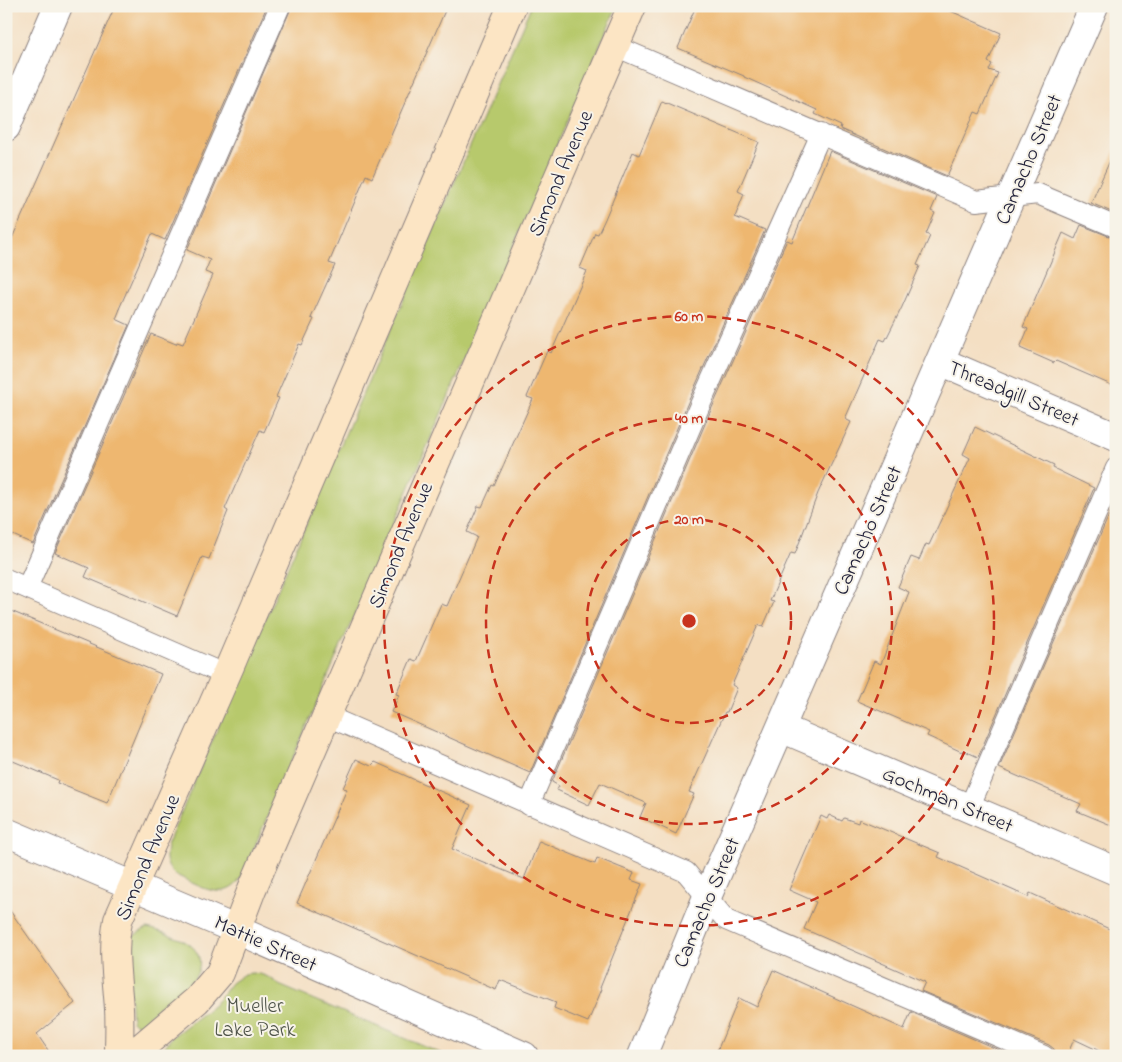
<svg xmlns="http://www.w3.org/2000/svg" width="1122" height="1062" viewBox="0 0 1122 1062" font-family="'Indie Flower',sans-serif">
<rect width="100%" height="100%" fill="#f7f3e8"/>
<filter id="ink" filterUnits="userSpaceOnUse"><feTurbulence type="fractalNoise" baseFrequency=".02" numOctaves="2"/><feDisplacementMap in="SourceGraphic" scale="10" xChannelSelector="R" yChannelSelector="G"/><feConvolveMatrix kernelMatrix="1 2 1 2 8 2 1 2 1" color-interpolation-filters="sRGB"/></filter>
<filter id="wash" filterUnits="userSpaceOnUse"><feTurbulence type="fractalNoise" baseFrequency=".0096" numOctaves="4" result="noise"/><feDisplacementMap in="SourceGraphic" scale="20" xChannelSelector="R" yChannelSelector="G"/><feGaussianBlur stdDeviation="1.12" result="paint"/><feColorMatrix in="noise" values="0 0 0 0 0 0 0 0 0 0 0 0 0 0 0 0 0 1.4 0 .05"/><feComposite in="paint" operator="in"/></filter>
<g filter="url(#wash)">
<rect width="100%" height="100%" fill="#f4dfc3"/>
<path fill="#b7c96c" stroke="#6c7654" d="M531,6H617L241,878C224,905 196,884 174,874C164,864 165,856 168,843Z
M147,928C159,930 169,935 180,939C205,950 205,970 186,988C178,996 166,1000 157,1008C151,1013 147,1020 140,1025L135,1024L132,1021L127,947L131,937Z
M252,973C263,974 271,977 279,985L447,1056H158L172,1037L214,1005L231,983L244,974Z"/>
<g id="blocks">
<path fill="#eeb76f" d="M115,6H267L165,240L152,234L119,309H120L116,319L129,325L33,544L6,532V252Z
M292,6H447L372,178L366,175L329,263L335,265L311,318L314,319L302,345L299,344L276,397L279,398L264,432L260,430L225,509L228,511L209,559L202,557L177,616L85,577L89,568L55,553L151,334L176,344L177,342L183,344L213,275L205,272L210,260L187,250Z
M696,6H939L1001,33L988,62L992,64L989,70L998,73L980,114L975,112L947,176L840,129L841,126L815,114L817,110L744,77V76L678,48Z
M662,101L759,142L738,191L744,194L735,217L765,230L689,400L530,773L391,712L399,695L396,694L411,659L416,661L441,604L447,606L477,537L467,532L478,506L482,507L492,485L494,486L533,399L527,397L547,351L551,353L587,271L580,268L595,233L598,234L605,219L633,152L639,155Z
M1116,147V214L1091,203Z
M830,151L937,197L931,211L935,213L926,234L930,236L917,265L920,266L902,307L885,341L880,339L845,419L851,422L818,493L795,554L791,553L770,601L774,602L763,627L758,625L732,685L737,688L727,712H725L689,792L694,794L676,834L640,817L646,803L600,783L589,805L557,790L559,786L552,782L711,410L787,240L792,242Z
M1081,225L1116,239V387L1056,361L1054,363L1020,348L1028,329L1023,327L1063,233L1075,239Z
M975,427L1054,465L1053,468L1094,488L978,757L963,750L962,752L927,736L929,732L857,701L874,661L881,664L909,592L898,587L911,557L919,560L926,544L929,545L970,458L963,454Z
M1116,499V827L1077,811L1081,804L999,768Z
M6,609L161,674L107,803L57,783L58,780L6,758Z
M356,759L371,766L375,762L471,805L452,849L524,879L539,841L595,864L597,858L634,873L631,880L642,884L600,988L602,989L588,1022L554,1008L556,1002L500,980L496,990L297,903L347,789L343,788Z
M829,815L842,821L844,818L858,823L859,819L940,853L938,857L1028,897L1030,893L1116,932V1056H1110L1074,1039L1067,1056H1056L1054,1049L1049,1045L921,991L925,982L804,929L816,902L789,890L821,816L827,819Z
M6,905L75,1003L37,1034L52,1056H6Z
M773,970L904,1029L911,1012L1013,1056H715L739,998L757,1007Z"/>
</g>
</g>
<g filter="url(#ink)">
<use href="#blocks" fill-opacity="0" stroke="#8b807f" stroke-width="1"/>
<g fill="none" stroke-linecap="round" stroke-linejoin="round">
<g stroke="#8b807f" stroke-width="22">
<path id="lane" d="M615,46L976,201L1038,194L1116,227
M6,579L226,675
M27,588L280,6
M327,716L686,872L726,920L1044,1056
M529,805L700,405L821,134
M969,808L1116,468"/>
</g>
<g stroke="#8b807f" stroke-width="30">
<path id="street" d="M6,127L58,6
M940,361L1116,437
M781,728L1116,871
M6,832L237,930L524,1056
M642,1056L707,897L1094,6"/>
</g>
<g stroke="#8b807f" stroke-width="30">
<path id="secondary" d="M119,1056C119,1040 120,1024 119,1009C117,978 112,951 118,920L230,666L512,6
M131,1056L197,1000L220,973L252,889L632,6"/>
</g>
<use href="#lane" stroke="#fff" stroke-width="20"/>
<use href="#street" stroke="#fff" stroke-width="28"/>
<use href="#secondary" stroke="#fce5c4" stroke-width="28"/>
</g>
</g>
<g fill="none" stroke="#c8321e" stroke-width="2.5" stroke-dasharray="9 6">
<circle cx="689" cy="621" r="102"/>
<circle cx="689" cy="621" r="203"/>
<circle cx="689" cy="621" r="305"/>
</g>
<g text-anchor="middle" stroke-width="4" stroke-linejoin="round" paint-order="stroke">
<g font-size="21" fill="#22223b" stroke="#f7f3e8">
<text transform="translate(1028 159) rotate(-67)" y="7">Camacho Street</text>
<text transform="translate(560 173) rotate(-67)" y="7">Simond Avenue</text>
<text transform="translate(1014 393) rotate(23)" y="7">Threadgill Street</text>
<text transform="translate(867 530) rotate(-66)" y="7">Camacho Street</text>
<text transform="translate(400 545) rotate(-67)" y="7">Simond Avenue</text>
<text transform="translate(948 799) rotate(23)" y="7">Gochman Street</text>
<text transform="translate(147 857) rotate(-67)" y="7">Simond Avenue</text>
<text transform="translate(706 902) rotate(-67)" y="7">Camacho Street</text>
<text transform="translate(266 943) rotate(24)" y="7">Mattie Street</text>
</g>
<g font-size="21" fill="#4f544a" stroke="#f7f3e8">
<text x="255" y="1012">Mueller<tspan x="255" dy="24">Lake Park</tspan></text>
</g>
</g>
<circle cx="689" cy="621" r="8" fill="#c8321e" stroke="#f7f3e8" stroke-width="2.5"/>
<g font-size="15" text-anchor="middle" font-weight="bold" fill="#c8321e" stroke="#f7f3e8" stroke-width="4" stroke-linejoin="round" paint-order="stroke">
<text x="689" y="321">60 m</text>
<text x="689" y="423">40 m</text>
<text x="689" y="524">20 m</text>
</g>
<rect width="1122" height="1062" fill="none" stroke="#f7f3e8" stroke-width="25"/>
</svg>
